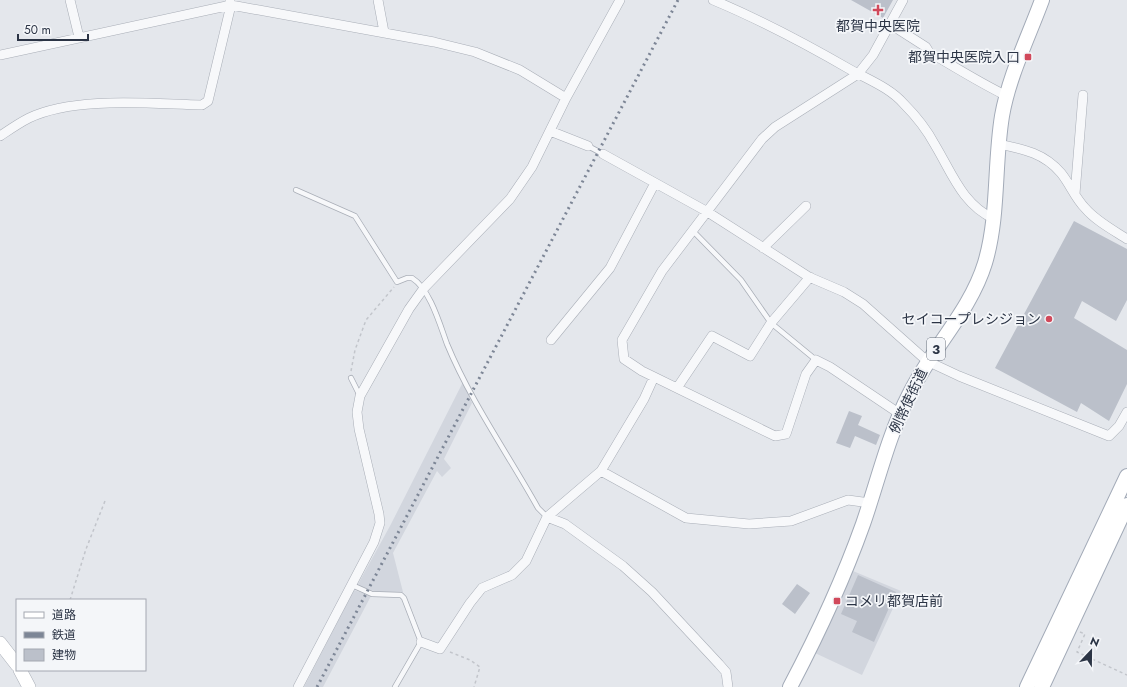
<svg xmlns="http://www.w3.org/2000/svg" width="1127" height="687" viewBox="0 0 1127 687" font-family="Jost,'Noto Sans JP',sans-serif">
<rect width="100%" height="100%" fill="#e4e7ec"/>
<path fill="#d2d6de" d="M463,382L472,403L444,459L451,468L442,477L437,471L393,553L403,592L380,593L359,586L358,584L390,526Z
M853,571L901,591L862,675L815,653Z
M354,590L371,596L323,687H304Z"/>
<path fill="#bbc0ca" d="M851,0H893L883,18Z
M1074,221L1127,249V300L1116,321L1082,301L1074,318L1127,350V384L1109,421L1081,403L1077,412L995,368Z
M849,411L862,416L858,425L880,435L876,445L855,436L850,448L836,443Z
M858,575L896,592L874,642L852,632L857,621L841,614Z
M797,584L810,593L795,614L782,604Z"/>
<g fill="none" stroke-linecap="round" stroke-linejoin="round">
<g stroke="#a9aeb7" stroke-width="6">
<path id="lane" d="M588,146L603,154
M296,190L355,216L397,282L407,278H412C430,289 440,325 447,344C471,402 508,454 538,508L547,517
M692,230L741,280L771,323L816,360
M351,378L360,396
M352,585L372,594L401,595L404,598L421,642L395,687"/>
</g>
<g stroke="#a9aeb7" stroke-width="10">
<path id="street" d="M70,0L79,37
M378,0L384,32
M713,0C761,20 806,44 851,70C869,80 890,88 904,104C916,116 927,130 935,145C952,173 962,204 994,219
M890,24L926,47L929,52C955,67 980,83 1007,96
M0,55L231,5L434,42L475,52L520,70L566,98
M550,131L588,146
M0,136C9,130 19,123 29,118C75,96 151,104 202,105L208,101L231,5L230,1
M999,144C1023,149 1044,153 1061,173C1070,184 1075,198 1085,208C1096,221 1113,230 1127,239
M603,154L706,211L809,277L844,292L863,304L927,361L959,376L1109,436L1119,426L1127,412
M1075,194L1083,95
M763,248L806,206
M551,340L610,268L655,183
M677,388L712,336L750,356L771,323L810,277
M900,414L830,367L816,360L806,374L786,434L775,436L642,371L624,359L622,340L662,271L762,139L775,127L858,74L873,55L903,0
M601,471L686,518L749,524L791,521L848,500L870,503
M547,517L601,471L644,399L654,377
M421,642L440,649L470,603L482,588L512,575L526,561L547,517L565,524L623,566L652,592L719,664L726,672L728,687
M298,687L374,542L380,523L379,514L359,429L357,412L360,396L409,309L424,288L510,199L532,167L566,98L620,0"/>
</g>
<g stroke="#a9aeb7" stroke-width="14">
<path id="secondary" d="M0,643L17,665
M20,670L29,687"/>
</g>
<g stroke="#a3abb8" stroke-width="16">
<path id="primary" d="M790,687C818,634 843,580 863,524C878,481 888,436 909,395C931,349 970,312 985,263C999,216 994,165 1002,116C1009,76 1028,38 1042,0
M1027,687L1127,476
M1042,687L1127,505"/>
</g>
<path stroke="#c2c5cb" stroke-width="1.5" stroke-dasharray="3 3" stroke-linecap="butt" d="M351,371L355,350L366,320L394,287
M70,600L86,549L105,501
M1080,632L1085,634L1077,652L1127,675
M450,652L470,660L480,667L474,687"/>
<use href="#lane" stroke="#f7f8fa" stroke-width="4.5"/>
<use href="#street" stroke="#f7f8fa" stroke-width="9"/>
<use href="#secondary" stroke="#fff" stroke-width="13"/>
<use href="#primary" stroke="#fff" stroke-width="14"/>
<path stroke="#7d8696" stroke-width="3" stroke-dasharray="2 4" stroke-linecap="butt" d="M317,687L678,0"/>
</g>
<g fill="#d1495b" stroke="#f4f6f9" stroke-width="1.5">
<path d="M876 4h4v4h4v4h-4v4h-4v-4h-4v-4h4z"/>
<rect x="1024" y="53" width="8" height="8" rx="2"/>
<circle cx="1049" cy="319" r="4"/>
<rect x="833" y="597" width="8" height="8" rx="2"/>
</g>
<g text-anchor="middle" stroke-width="3.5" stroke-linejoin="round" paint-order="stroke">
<rect fill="#f4f6f9" stroke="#676e7b" stroke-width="1" x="927" y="338" width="18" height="22" rx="3"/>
<g font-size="13" font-weight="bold" fill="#2b3445">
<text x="936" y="354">3</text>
</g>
<g font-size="14" fill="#2b3445" stroke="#f4f6f9" text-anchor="end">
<text x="878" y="31" text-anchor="middle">都賀中央医院</text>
<text x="1020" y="62">都賀中央医院入口</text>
<text x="1041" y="324">セイコープレシジョン</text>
<text x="845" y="606" text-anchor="start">コメリ都賀店前</text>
</g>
<g font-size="14" fill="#2b3445" stroke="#f4f6f9">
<text transform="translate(908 401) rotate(-65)" y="5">例幣使街道</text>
</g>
</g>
<rect x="16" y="599" width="130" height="72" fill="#f4f6f9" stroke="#a4a8b1"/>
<rect x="24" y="612" width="20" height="6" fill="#ffffff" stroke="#a4a8b1"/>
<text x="52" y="619" font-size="12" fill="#2b3445">道路</text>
<rect x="24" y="632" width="20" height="6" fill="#7d8696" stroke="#a4a8b1"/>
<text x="52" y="639" font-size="12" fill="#2b3445">鉄道</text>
<rect x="24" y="649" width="20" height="12" fill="#bbc0ca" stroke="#a4a8b1"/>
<text x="52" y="659" font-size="12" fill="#2b3445">建物</text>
<g transform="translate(1091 651) rotate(22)" stroke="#f4f6f9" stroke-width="3" paint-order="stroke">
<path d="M0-3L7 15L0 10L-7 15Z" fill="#2b3445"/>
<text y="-6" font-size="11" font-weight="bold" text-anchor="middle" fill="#2b3445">N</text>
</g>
<path d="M18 34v6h70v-6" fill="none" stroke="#2b3445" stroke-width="2"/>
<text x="24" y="34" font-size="12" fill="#2b3445" stroke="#f4f6f9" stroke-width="3" paint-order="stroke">50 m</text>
</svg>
